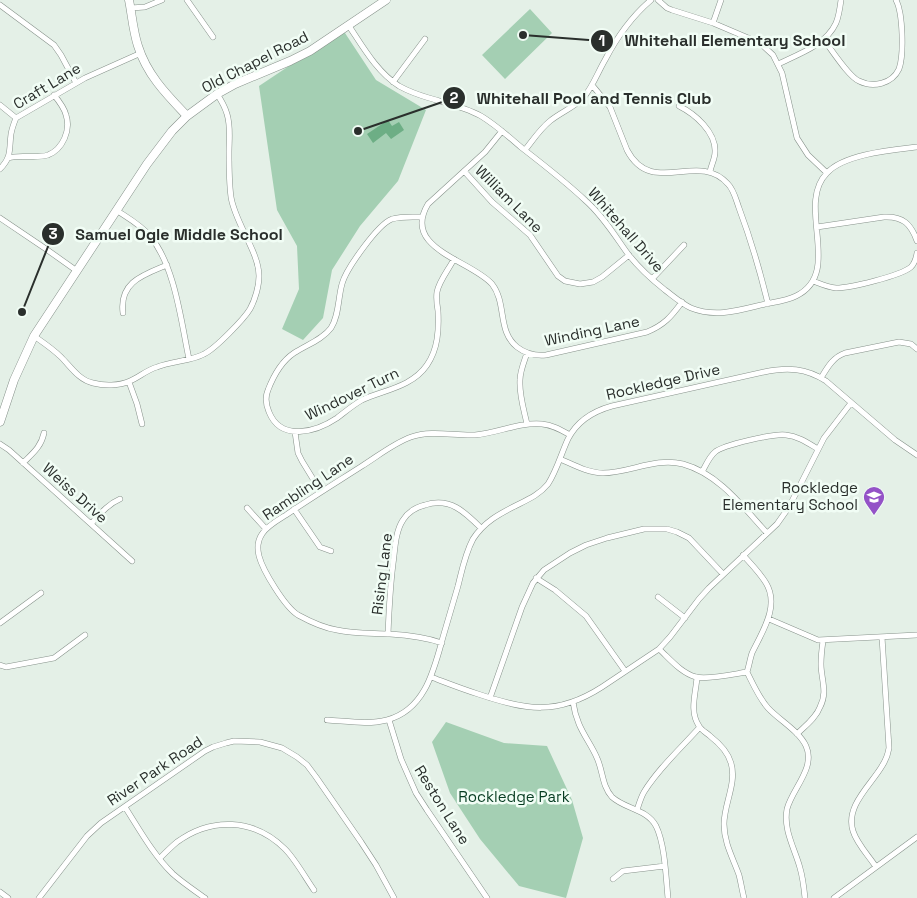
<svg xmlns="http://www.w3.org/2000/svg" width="917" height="898" viewBox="0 0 917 898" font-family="'Space Grotesk',sans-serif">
<rect width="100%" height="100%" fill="#e4f0e7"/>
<path fill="#a4cfb3" d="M530,9L552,33L505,79L482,55Z
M343,30L376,80L426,110L398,181L360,226L332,270L323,318L303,340L282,329L299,289L297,246L277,210L259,86Z
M446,722L504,743L547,746L572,800L583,838L566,898L519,886L480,839L450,793L432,742Z"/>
<path fill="#6dae85" d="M388,120L392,126L399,122L404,130L391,139L386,133L373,143L367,134Z"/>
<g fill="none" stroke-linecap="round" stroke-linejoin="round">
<g stroke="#87928b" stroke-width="6">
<path id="street" d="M187,0L213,37
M658,0L667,8L672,10L713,23L760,43L773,55L782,73L797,138L808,155L827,173
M0,5L54,45L61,55L76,83
M131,8L145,7L162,0
M713,23L721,0
M349,26C363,47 377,72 399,86C408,91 419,95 429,98C446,103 465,107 481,116C496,125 509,137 522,148C544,165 566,182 586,201C603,216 615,236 628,254C639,268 651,279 665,290C673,296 682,304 691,308C716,318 740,310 765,304C775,302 786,301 796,296C844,273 795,205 827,173C844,154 892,150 917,147
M824,40C832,50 848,76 859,81C873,88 892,84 899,69C904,55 903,13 896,0
M778,64C799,54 826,45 836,23C839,16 840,8 841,0
M393,82L425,39
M592,85L610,107L627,150C652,198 698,150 728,184C734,190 736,200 739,208C751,240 760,271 768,304
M0,105L16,118
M679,106C695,114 716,132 715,152C715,159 711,165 710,172
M502,131L485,152L428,204C401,249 471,260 492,284C507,303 497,331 517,347C526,354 535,356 546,355L647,332C664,325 671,317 682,302
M525,150C533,140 540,129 550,121C561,112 575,107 584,97C593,86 598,72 605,60C617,37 631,17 651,0
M8,158C21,154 35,159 48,155C63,149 71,130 66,115C64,107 59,101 54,95
M0,169C12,157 9,149 11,134C12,128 14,123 16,118L85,78L141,53
M464,171L492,202L530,235L558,276L565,281L580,284L593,282L602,277L629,255
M116,210C128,218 141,225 150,236C175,266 181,321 189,359
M422,217C413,217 402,216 392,219C378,224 346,269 342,284C338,298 339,316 331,328C322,340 306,345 294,353C282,361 273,377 268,390C265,397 266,405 269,412C281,442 316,432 337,418C345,412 353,405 362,400C384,390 412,387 427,365C438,349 439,330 438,311C437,305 436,298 437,292C439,281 449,269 454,259
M0,218L46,249L77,271
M817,227L884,217C903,216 911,224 917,241
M652,279L684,245
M813,281C821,284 827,287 836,288C850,288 900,276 911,267C915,263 916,259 917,253
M123,313C119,282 143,275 167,265
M34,336C44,343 53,349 61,357C71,367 79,380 93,383C104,386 119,386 130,381C139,377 147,370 157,367C172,361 192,361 204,354C215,349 244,319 250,309C255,300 259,286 259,276C259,252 235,223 231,197C229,182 229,167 229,152C229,139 231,127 227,114C225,107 221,100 217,94
M821,378C827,368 833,357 845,353L899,342L911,344L917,349
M129,382L137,404L142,424
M527,424C524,410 519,395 520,380C520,371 524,362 527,353
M295,432L298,453L302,461L321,492
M0,444L9,450L132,561
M560,459C574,465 588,473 603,473C630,473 655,457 683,464C719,474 743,507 767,533
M23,463C33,453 41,447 44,433
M702,472C706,465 709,457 715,452C723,445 775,433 786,435C798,436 808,443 818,449
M247,508L266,529
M294,509L320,547L331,551
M91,524C100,514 108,504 120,499
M743,555C751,564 760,573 766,583C780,606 762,632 752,653C750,659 749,666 747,672C753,684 759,698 768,708C779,720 799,731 806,746C816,768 792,789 787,809C783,830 795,849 800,868C803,878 804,888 805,898
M536,578L555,590L586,616L625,671
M658,597L685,618
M769,619L818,640L917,635
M0,623L41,593
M388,634C389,610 390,588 393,564C395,550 395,532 403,520C408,512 417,507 425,505C450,497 465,512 481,528
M442,643C425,637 407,635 390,634C372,633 354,634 337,630C324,628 309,621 298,615C285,607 263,571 259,556C257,548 258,540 262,534C267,526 278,520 286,515C311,498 337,482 362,466C378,456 394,443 411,437C432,430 454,436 475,435C498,433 519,422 542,424C553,425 561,430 570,435
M659,649C670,659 681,673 696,677C708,680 734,674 747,672
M0,665L6,667L54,658L85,635
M431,677C447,683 462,689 478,694C526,710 557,716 602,687L659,649L670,637L699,599L709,588L777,524L789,507L824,438L851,403
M697,677C696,693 689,711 699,726C701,730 707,733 710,736C719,743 728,752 731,763C737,783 724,804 724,824C724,843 733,858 739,875C741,883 742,890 744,898
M490,698L522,607L533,583L544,570L570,553L586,545L607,538L644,529H667L677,532L689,538L723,574
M573,702C574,709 576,717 579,724C584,736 592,746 597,758C603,771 602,786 612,797C625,809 647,809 656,826C665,844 666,878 668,898
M327,720C346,721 368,725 387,720C425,710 434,670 443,637C448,620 453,603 458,586C462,570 465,554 473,539C484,522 499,514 517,505C529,499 540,494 548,484C557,470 561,454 568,439C577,421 594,411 612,406L764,372C787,367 806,368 826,381L895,440L917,455
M389,720L401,759L416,793L427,810L487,898
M797,734C805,726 816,718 820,707C828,692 821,679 821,664C821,656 822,648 823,641
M125,807C139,829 154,856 173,874C183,883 194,890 205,898
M637,810C639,804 641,797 644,792C658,769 681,748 699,728
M160,858C165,853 171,847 177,842C211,817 254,818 285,849C295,859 305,877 314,890
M876,867C869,856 857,844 853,831C845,806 871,785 882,766C886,760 888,754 889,748L882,637
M613,879L623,871L665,866
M0,892L8,898
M39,898L87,836L101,823L205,751L213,747L226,743L234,741L260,742L282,748L297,757L307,765L316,777L361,842L376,865L394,898
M834,898L917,837"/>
</g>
<g stroke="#87928b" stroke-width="9">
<path id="secondary" d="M129,0C132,15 133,31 138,46C147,75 167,95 187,116
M0,422L14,380L34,336L147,164L172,131L187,116L217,94L235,84L290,61L310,51L386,0"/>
</g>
<use href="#street" stroke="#fff" stroke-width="5"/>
<use href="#secondary" stroke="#fff" stroke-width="8"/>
</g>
<defs>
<g id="school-pin" transform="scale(1.125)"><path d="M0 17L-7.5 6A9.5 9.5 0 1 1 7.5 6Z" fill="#9452c7" stroke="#f1fdf5"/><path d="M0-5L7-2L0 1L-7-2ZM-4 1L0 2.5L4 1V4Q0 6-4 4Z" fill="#fff"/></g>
</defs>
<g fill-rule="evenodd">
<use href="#school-pin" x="874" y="497"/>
</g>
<g text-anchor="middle" stroke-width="5" stroke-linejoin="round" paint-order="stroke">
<g font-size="15" fill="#2a2f2c" stroke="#f1fdf5">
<text transform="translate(255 62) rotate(-27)" y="5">Old Chapel Road</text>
<text transform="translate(47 86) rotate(-31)" y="5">Craft Lane</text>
<text transform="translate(509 199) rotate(45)" y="5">William Lane</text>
<text transform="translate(626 230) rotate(49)" y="5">Whitehall Drive</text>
<text transform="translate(592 331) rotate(-12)" y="5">Winding Lane</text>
<text transform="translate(663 382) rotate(-13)" y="5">Rockledge Drive</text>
<text transform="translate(352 394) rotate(-26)" y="5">Windover Turn</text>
<text transform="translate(308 487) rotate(-34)" y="5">Rambling Lane</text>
<text transform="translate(75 493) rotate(42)" y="5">Weiss Drive</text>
<text transform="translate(382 574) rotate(-83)" y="5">Rising Lane</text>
<text transform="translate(155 771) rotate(-34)" y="5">River Park Road</text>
<text transform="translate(442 805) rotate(58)" y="5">Reston Lane</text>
</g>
<g font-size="15" fill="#2a2f2c" stroke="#f1fdf5" text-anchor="end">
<text x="858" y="493">Rockledge<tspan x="858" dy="17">Elementary School</tspan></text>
</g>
<g font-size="15" fill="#073d22" stroke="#f1fdf5">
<text x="514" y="802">Rockledge Park</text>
</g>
</g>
<path fill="none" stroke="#2a2f2c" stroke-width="2" d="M523 35L602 41M358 131L454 98M22 312L53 234"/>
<g fill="#2a2f2c" stroke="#f1fdf5" stroke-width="2">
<circle cx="523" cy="35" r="5"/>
<circle cx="358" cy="131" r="5"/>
<circle cx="22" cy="312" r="5"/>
<circle cx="602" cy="41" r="12"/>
<circle cx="454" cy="98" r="12"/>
<circle cx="53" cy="234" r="12"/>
</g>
<g font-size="15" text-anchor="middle" font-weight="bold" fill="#fff">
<text x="602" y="46">1</text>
<text x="454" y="103">2</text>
<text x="53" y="239">3</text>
</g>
<g font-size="16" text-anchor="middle" font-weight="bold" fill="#2a2f2c" stroke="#f1fdf5" stroke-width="5" stroke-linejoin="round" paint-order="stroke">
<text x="735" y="46">Whitehall Elementary School</text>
<text x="594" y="104">Whitehall Pool and Tennis Club</text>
<text x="179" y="240">Samuel Ogle Middle School</text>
</g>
</svg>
